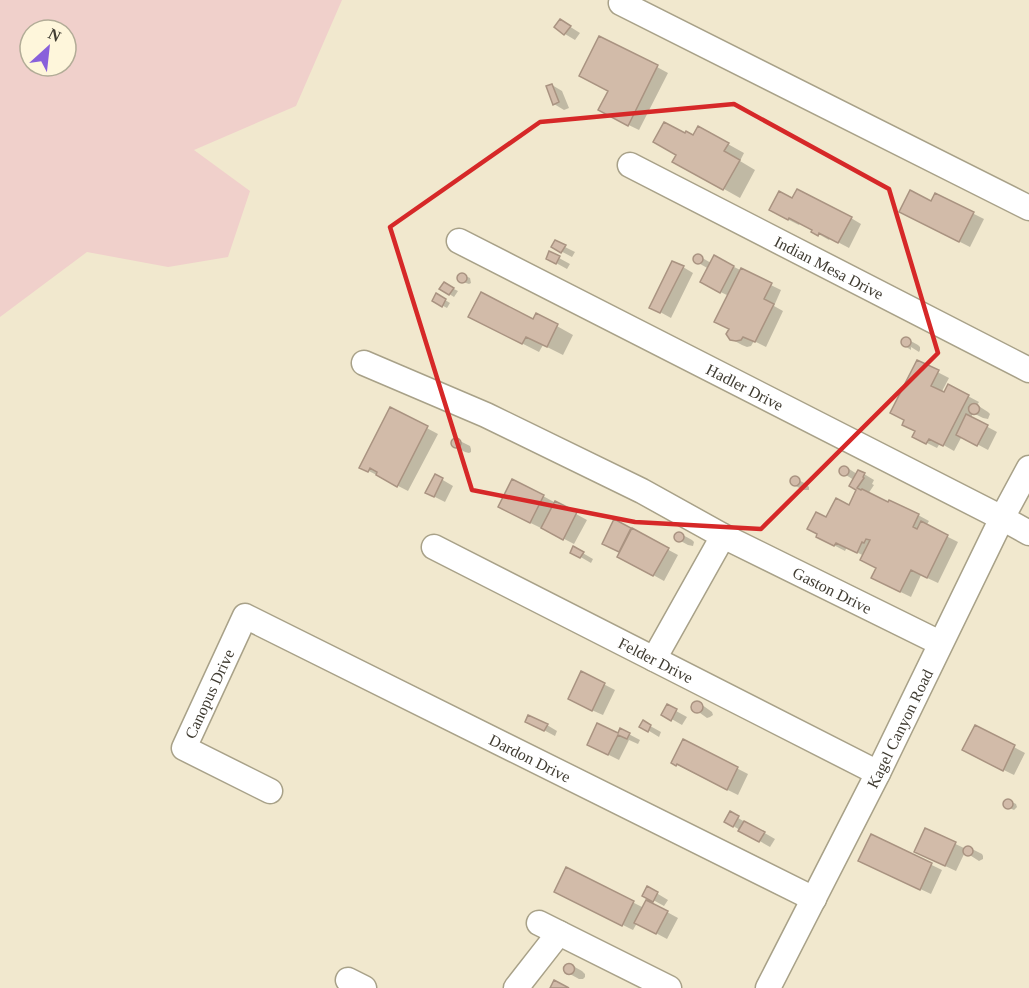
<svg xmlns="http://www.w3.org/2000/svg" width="1029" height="988" viewBox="0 0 1029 988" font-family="Georgia,serif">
<rect width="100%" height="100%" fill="#f1e8ce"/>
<path fill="#f0d0cb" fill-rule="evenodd" d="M0,0H342L296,106L194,150L250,191L228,257L168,267L87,252L0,317ZM30,30H66V66H30Z"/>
<path fill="#0003" d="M561,21L580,33L575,40L565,34Z
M657,67L668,73L639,130L610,116Z
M552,85L562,91L569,108L564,110L554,104Z
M699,128L744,153L740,161L755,170L740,198L674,161L678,155L694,137Z
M936,195L984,219L970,247L911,217L932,203Z
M793,200L851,218L861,224L849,248L830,238L829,240L813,231L814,230L800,223L799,225L781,216Z
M555,242L575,252L572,257L553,247Z
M696,256H699L711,263L714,257L781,290L774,306L783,311L766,347L754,341L751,346L747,347L742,345L731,339L729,296L712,288L709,269L695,261V258Z
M547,258H559L570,264L567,269Z
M683,267L693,273L671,318L651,307Z
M461,274L470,278L471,283L469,284L460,281L459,278Z
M444,284L458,291L454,297L441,289Z
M437,295L450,303L447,308L434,301Z
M537,315L573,335L563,355L543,345L539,352L486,325L534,321Z
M904,339H907L918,345L920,347V350L919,352L911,347V350L902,344V341Z
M918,362L949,378L941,393L945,394L949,386L979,402L977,405L988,412L990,414L988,419L983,418L973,413L971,418L997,432L988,450L962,436L954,451L940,443L937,448L925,442L917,431Z
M391,409L438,434L408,491L361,467Z
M456,439L470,446L471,449V452L469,453L465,452L454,446L453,443Z
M843,467H846L857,474H864L874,480L872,484L874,485L868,494L918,515L929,521L926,526L958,542L938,583L921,575L911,597L884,584L877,568L864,556L847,547L845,551L828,542L827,519L850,507L858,489L851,486L854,480L841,472Z
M436,476L453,486L445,502L427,493Z
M792,478H795L806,484L809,487V490H803L792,484Z
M543,496L587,520L574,544L541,527V528L510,513Z
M614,521L678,555L664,581L619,556L621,552L604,543Z
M678,534H681L692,540L694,542L693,546L688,545L677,539L676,537Z
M574,548L593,559L591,563L572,552Z
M582,673L615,690L603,715L580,705Z
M698,702L712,712L713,715L710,717L707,718L693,708L692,705L695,703Z
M667,706L687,717L682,725L663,714Z
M643,722L661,732L659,737L641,726Z
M547,725L557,731L555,736L538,727Z
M598,725L618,735L621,730L640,740L638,744L629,740L619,760L599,750Z
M976,727L1025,753L1014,775L975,756Z
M684,741L748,774L738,795L673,763Z
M1008,800L1016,804L1017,807L1014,810L1005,806L1004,803Z
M731,814L775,839L770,847L726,822Z
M926,830L966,849V848H970L982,854L983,856V859L979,861L965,852L956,871L926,857Z
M872,836L942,870L931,894L871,866Z
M567,869L644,908L667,912L678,918L667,939L637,923L633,930L566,897Z
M648,888L668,900L664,906L644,895Z
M567,965H571L582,971L585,974V977L583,979H579L568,973L566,971L565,967Z"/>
<path fill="#d2bba9" stroke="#a99381" stroke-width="1.5" d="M560,19L571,26L564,35L554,27Z
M599,36L658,65L628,126L598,110L608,91L579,76Z
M552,84L559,102L553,105L546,86Z
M664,122L685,133L686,131L693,135L698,126L729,143L724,151L740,160L723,190L672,162L676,155L653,142Z
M797,189L852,217L838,243L819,233L818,236L811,232L812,230L789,218L788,220L769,210L779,191L792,198Z
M910,190L931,201L935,193L974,212L959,242L899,212Z
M555,240L566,245L561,253L551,247Z
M549,251L560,256L556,264L546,259Z
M693 259a5 5 0 1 1 10 0a5 5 0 1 1-10 0Z
M714,255L734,266L720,293L700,282Z
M672,261L684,266L660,313L649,308Z
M741,268L772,283L764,299L774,304L755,342L743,337L741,340L736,341L730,340L726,334L729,329L714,322Z
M457 278a5 5 0 1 1 10 0a5 5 0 1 1-10 0Z
M444,282L454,288L449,295L439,289Z
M481,292L533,319L536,313L558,324L547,347L526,337L522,344L468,317Z
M436,293L446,299L442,307L432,301Z
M901 342a5 5 0 1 1 10 0a5 5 0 1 1-10 0Z
M917,360L939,370L931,386L944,392L948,384L969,395L943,446L929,439L926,444L912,437L915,431L902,425L904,420L890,413Z
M968.5 409a5.5 5.5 0 1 1 11 0a5.5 5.5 0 1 1-11 0Z
M390,407L428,426L397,487L376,475L377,472L370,468L368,472L359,468Z
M966,414L988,425L977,446L956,435Z
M451 443a5 5 0 1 1 10 0a5 5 0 1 1-10 0Z
M839 471a5 5 0 1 1 10 0a5 5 0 1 1-10 0Z
M858,470L865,473L863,477L864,478L857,488L861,490L862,489L888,502L889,500L919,514L913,527L917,529L921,521L948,535L927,578L911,570L900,592L871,578L876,568L860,560L870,540L866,539L864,543L862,542L857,553L836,543L834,546L816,537L817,534L807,529L816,512L826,517L836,498L849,505L856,490L849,486Z
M435,474L443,478L434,497L425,493Z
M790 481a5 5 0 1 1 10 0a5 5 0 1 1-10 0Z
M512,479L544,495L530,523L498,507Z
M555,501L577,512L563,540L541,528Z
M614,519L631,528L619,552L602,544Z
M632,528L669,548L653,576L617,557Z
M674 537a5 5 0 1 1 10 0a5 5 0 1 1-10 0Z
M573,546L584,552L580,558L570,553Z
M581,671L605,683L592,711L568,699Z
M691 707a6 6 0 1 1 12 0a6 6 0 1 1-12 0Z
M667,704L677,709L671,721L661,715Z
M528,715L548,724L544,731L525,722Z
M643,720L651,725L648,732L639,727Z
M597,723L618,733L620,728L630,733L627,739L618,735L608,755L587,745Z
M975,725L1015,745L1003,771L962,750Z
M683,739L738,767L727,790L677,764L676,766L671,763Z
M1003 804a5 5 0 1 1 10 0a5 5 0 1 1-10 0Z
M730,811L739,816L733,827L724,822Z
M744,821L765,832L759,842L738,831Z
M925,828L956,842L945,866L914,852Z
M871,834L932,863L920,890L858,861Z
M963 851a5 5 0 1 1 10 0a5 5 0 1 1-10 0Z
M566,867L634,901L622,926L554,892Z
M647,886L658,892L653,902L642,896Z
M646,900L668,911L656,934L634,923Z
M563.5 969a5.5 5.5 0 1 1 11 0a5.5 5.5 0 1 1-11 0Z
M554,980L569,988H550Z"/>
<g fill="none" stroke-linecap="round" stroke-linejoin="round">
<g stroke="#a8a188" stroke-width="27">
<g id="minor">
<path d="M621,3L1029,208"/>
<path id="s1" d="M630,165L1029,370"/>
<path id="s2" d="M459,241L1002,518L1029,533"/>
<path d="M364,363L486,415L642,491L723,536L654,659"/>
<path id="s3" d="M723,536L940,643"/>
<path id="s4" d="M434,547L878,773"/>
<path id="s5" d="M270,791L184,748L245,616L814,899"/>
<path d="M539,923L669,988"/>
<path d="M348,980L364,988"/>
<path d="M516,988L559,933"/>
<path id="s6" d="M768,988L878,773L1002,518L1029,468"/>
</g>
</g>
<use href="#minor" stroke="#fff" stroke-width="24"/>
</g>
<path fill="none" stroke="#d62828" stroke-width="4.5" stroke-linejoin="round" d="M734,104L889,189L938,353L761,529L635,522L472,490L390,227L540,122Z"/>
<g text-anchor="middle" stroke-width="6" stroke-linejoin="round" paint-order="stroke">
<g font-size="16" fill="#403c32" stroke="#fef6db">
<text dy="6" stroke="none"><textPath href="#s1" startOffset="224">Indian Mesa Drive</textPath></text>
<text dy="6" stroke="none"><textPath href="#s2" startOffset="321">Hadler Drive</textPath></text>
<text dy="6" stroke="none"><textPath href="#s3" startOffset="122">Gaston Drive</textPath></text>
<text dy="6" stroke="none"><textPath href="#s4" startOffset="249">Felder Drive</textPath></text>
<text dy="6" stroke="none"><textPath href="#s5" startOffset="156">Canopus Drive</textPath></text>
<text dy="6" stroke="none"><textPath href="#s6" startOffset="291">Kagel Canyon Road</textPath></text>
<text dy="6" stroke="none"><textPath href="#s5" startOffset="560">Dardon Drive</textPath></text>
</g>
</g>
<g transform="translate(48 48) rotate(27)"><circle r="28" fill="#fef6db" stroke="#b2ac97" stroke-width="1.5"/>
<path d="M0-4.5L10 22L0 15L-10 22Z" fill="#8860db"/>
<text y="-9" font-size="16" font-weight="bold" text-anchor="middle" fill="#403c32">N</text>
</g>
</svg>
